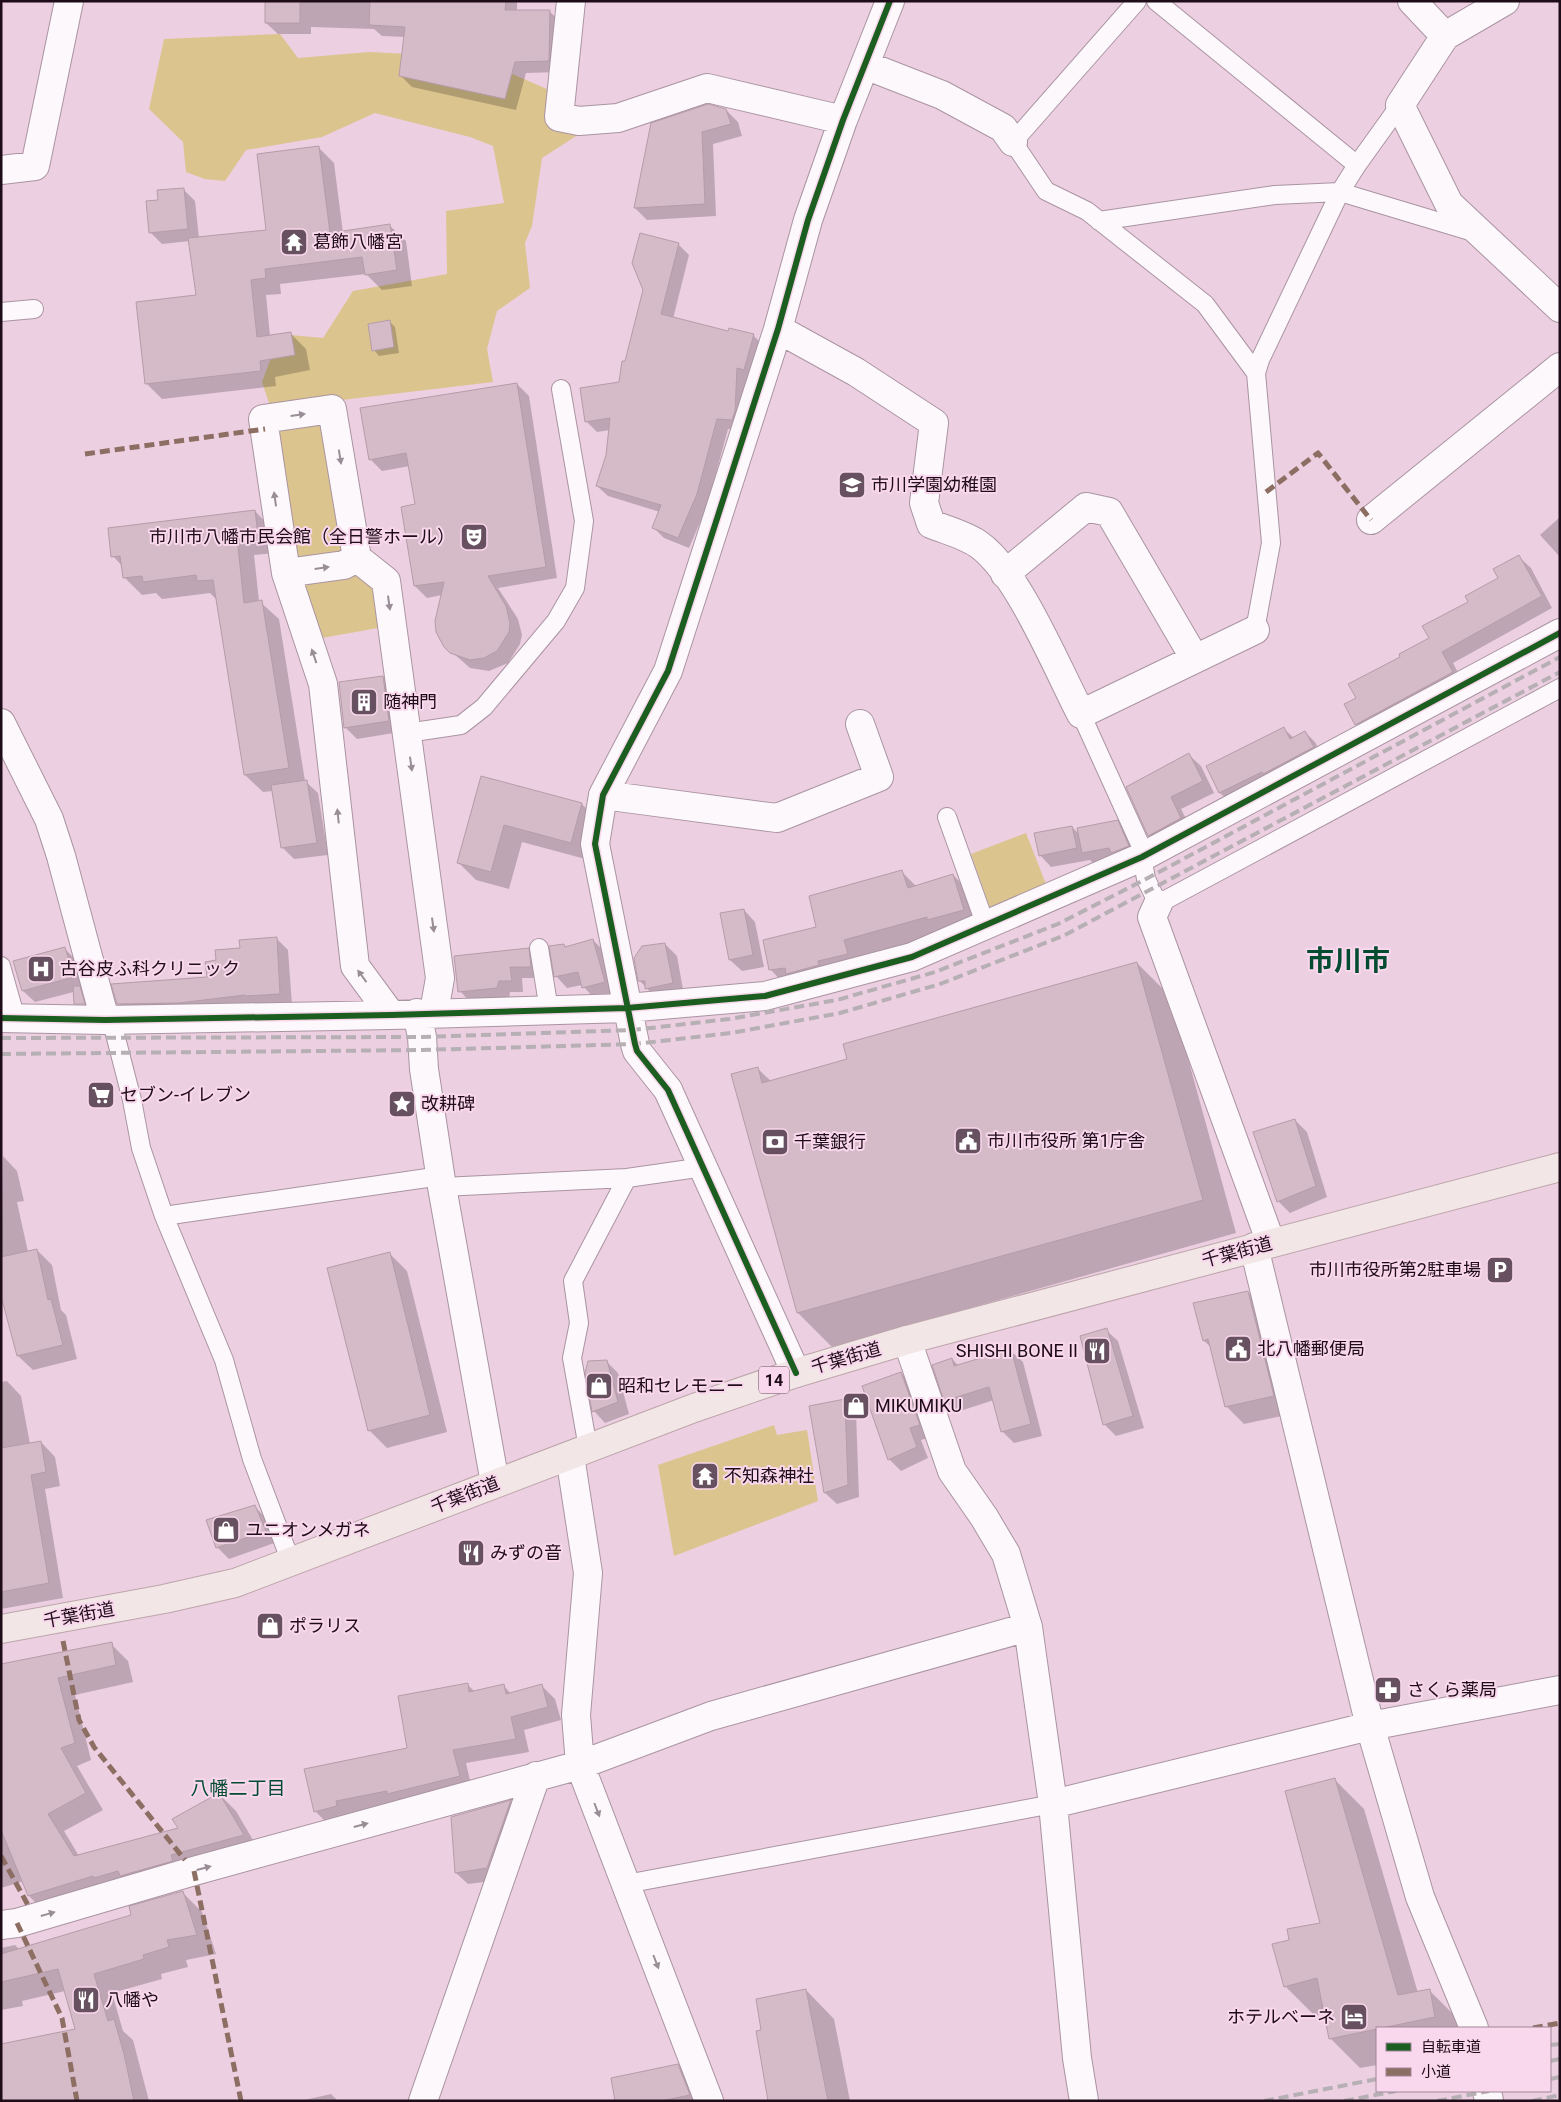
<svg xmlns="http://www.w3.org/2000/svg" width="1561" height="2102" viewBox="0 0 1561 2102" font-family="Roboto,'Noto Sans JP',sans-serif">
<rect width="100%" height="100%" fill="#edcfe2"/>
<path fill="#dbc48e" d="M280,34L298,58L369,52L429,55L492,65L549,90L587,129L542,158L532,226L525,243L530,288L497,311L487,349L493,382L325,402L348,548L399,613L378,628L316,639L296,633L270,406L262,382L280,334L323,338L353,291L447,274L446,211L504,203L493,146L470,137L375,113L322,137L246,150L225,181L205,179L186,172L183,142L149,109L164,39Z
M1026,833L1049,892L992,914L971,854Z
M774,1425L777,1435L807,1430L818,1501L674,1556L658,1465Z"/>
<path fill="#0003" d="M266,1H517V11H549L561,22L560,72L526,73L516,110L412,87L400,75L405,37L382,36L374,29L311,27V34H278L266,23Z
M726,110L738,122L742,136L713,144L716,216L647,220L635,208L652,124Z
M318,147L334,163L343,233L390,226L406,241L412,286L382,290L366,274L280,284L281,294L266,295L270,336L290,333L306,349L310,370L275,377L276,386L162,399L146,383L197,296L190,241L162,244L150,232L159,201L183,189L195,201L199,238L268,231Z
M678,244L689,255L673,319L729,333L753,335L764,346L755,380L748,378L745,423L743,430L728,429L707,506L689,548L664,538L653,527L660,512L608,496L597,486L607,455L610,430L597,432L586,421L620,383L626,362Z
M389,321L395,327L399,353L379,356L374,350Z
M517,384L529,396L557,578L498,588L518,619L522,635L520,644L508,663L489,671L470,668L445,646L442,595L427,598L415,586L416,505L410,466L382,471L370,459Z
M255,511L272,529L275,553L254,555L259,601L279,619L305,781L318,793L328,855L294,859L282,847L273,791L263,792L245,775L216,599L210,593L162,599L156,593L142,595L124,577L123,567L113,556Z
M1560,517V557L1540,535Z
M1519,557L1531,568L1552,608L1453,663L1464,684L1368,736L1356,724L1357,699L1402,657L1430,639L1499,578Z
M383,677L394,689L400,732L357,739L345,727Z
M1283,728L1294,738L1305,732L1315,742L1323,757L1231,803L1220,793L1207,766Z
M1189,755L1201,766L1214,793L1181,809L1192,830L1161,847L1149,835Z
M481,778L582,804L599,822L589,860L522,842L509,889L476,880L458,862Z
M1117,822L1129,833L1140,857L1094,864L1090,860L1051,867L1040,855L1072,827L1079,834Z
M902,872L917,887L953,875L972,894L982,929L789,989L770,969L818,928Z
M744,910L755,922L764,967L742,971L730,960Z
M276,938L288,950L292,1005L130,1015L118,1004L209,978L241,949Z
M593,940L605,952L616,993L595,999L582,985L567,988L556,976L564,945L566,948Z
M665,944L677,956L684,995L658,1000L640,981Z
M64,948L76,960L85,989L35,1002L23,991Z
M528,949L540,961L542,978H522L523,992H510L509,999L471,1003L460,991Z
M1137,963L1171,997L1236,1233L832,1347L798,1313L733,1075L757,1068L771,1081L848,1060Z
M1295,1120L1307,1132L1327,1197L1290,1213L1278,1201Z
M3,1156L17,1171L24,1201L17,1202L28,1252L37,1250L52,1265L61,1310L66,1315L77,1359L33,1370L18,1356L1,1283Z
M389,1253L407,1271L447,1432L387,1448L369,1430Z
M1248,1292L1266,1310L1291,1414L1244,1424L1226,1406L1212,1348L1204,1341L1195,1304Z
M1106,1330L1118,1341L1144,1428L1116,1436L1105,1425L1081,1337Z
M1011,1351L1023,1362L1042,1436L1014,1443L1002,1431L994,1400L957,1412L945,1400L952,1359L959,1366Z
M606,1361L618,1373L629,1414L605,1423L594,1411Z
M901,1373L913,1385L931,1437L921,1440L928,1458L901,1471L889,1459Z
M7,1381L21,1396L30,1444L41,1442L55,1457L60,1486L45,1489L63,1598L1,1609V1382Z
M845,1400L856,1412L859,1497L837,1504L825,1493L810,1407Z
M255,1507L266,1518L277,1542L229,1559L217,1547Z
M111,1644L128,1661L133,1682L75,1695L91,1760L77,1766L103,1810L64,1831L79,1856L180,1829L219,1794L236,1811L260,1852L46,1913L29,1896L24,1881L1,1888V1666Z
M467,1684L475,1692L504,1686L511,1694L542,1686L555,1699L561,1720L524,1730L529,1752L466,1763L472,1789L329,1825L316,1812L306,1770L408,1749Z
M1334,1779L1364,1809L1418,1993L1430,1991L1459,2020L1461,2028H1377V2065L1360,2068L1330,2038L1325,2013L1315,2016L1285,1986L1291,1940L1321,1923Z
M510,1802L522,1813L499,1880L468,1884L456,1873L452,1818Z
M182,1892L202,1912L216,1954L186,1960L188,1967L161,1974L162,1979L112,1993L123,2031L133,2040L149,2101H1L76,2030L65,1991L22,2001L23,2006L1,2010V1948L15,1945L20,1950L133,1916Z
M806,1990L834,2019L850,2101H769L763,2031Z
M678,2065L689,2077L699,2101H616Z
M331,2094L338,2101H300Z"/>
<path fill="#d5bbc7" stroke="#b59ca8" d="M265,1H300V23H265Z
M370,1H506L505,10H550L549,61L515,62L505,99L399,76L405,27L369,25Z
M708,104L726,109L731,124L702,132L705,204L634,208L651,123Z
M319,146L330,233L390,224L397,270L365,275L362,257L265,269L266,278L251,280L257,337L291,332L295,355L260,361L261,371L145,384L136,302L196,295L188,238L266,230L257,154Z
M184,188L188,229L149,233L146,201L158,200L157,190Z
M640,233L679,243L661,314L728,331L729,328L754,334L744,370L737,368L735,411L732,420L717,419L697,494L678,538L652,528L661,505L596,486L606,455L610,418L585,422L580,388L619,382L622,361H625L643,290L632,263Z
M390,320L394,347L372,351L368,324Z
M517,383L546,567L488,576L506,606L510,623L509,632L497,651L484,658L470,660L450,653L444,647L436,632L435,621L444,582L414,586L401,507L415,504L406,453L369,460L360,408Z
M255,510L258,535L237,538L244,603L262,600L289,768L244,775L213,580L197,581L196,575L143,582L142,576L123,578L120,556L111,557L108,528Z
M1519,555L1542,596L1442,652L1453,672L1355,725L1344,704L1356,698L1348,684L1400,657L1399,654L1429,638L1422,626L1468,602L1465,596L1498,578L1493,569Z
M383,676L389,721L344,728L339,682Z
M1284,727L1290,739L1305,731L1314,747L1263,774L1262,772L1219,793L1206,766Z
M1189,753L1203,781L1171,797L1181,818L1148,836L1126,787Z
M481,776L582,803L571,843L504,825L491,872L457,863Z
M307,780L317,843L281,848L271,785Z
M1118,820L1129,846L1111,853L1109,848L1082,853L1077,828Z
M1072,826L1077,848L1039,856L1034,833Z
M902,870L908,888L953,874L964,910L927,920V917L844,940L848,954L818,961L819,965L786,974L785,968L769,970L763,940L816,927L809,896Z
M744,909L753,955L729,960L720,913Z
M277,937L280,994L246,996L245,995L179,1003L117,1004L111,984L207,977L205,962L216,960L215,950L240,948L239,940Z
M593,939L605,982L582,988L578,972L554,977L549,946L564,944L565,947Z
M665,943L673,983L645,989V981H638L634,958L642,946Z
M65,947L74,977L22,991L13,961Z
M529,948L531,967H510L512,981H499L497,988L458,992L454,956Z
M1137,962L1203,1200L797,1313L731,1074L758,1067L762,1083L847,1059L843,1044Z
M73,986H80L85,1004H74Z
M1295,1119L1316,1186L1277,1202L1253,1132Z
M37,1249L48,1300L51,1299L63,1345L17,1356L1,1296V1257Z
M390,1252L430,1415L368,1431L327,1268Z
M1248,1291L1274,1396L1225,1407L1208,1339L1203,1341L1193,1303Z
M1107,1328L1133,1416L1103,1425L1080,1336Z
M1011,1349L1031,1424L1001,1432L989,1387L944,1401L932,1365L952,1358L954,1366Z
M607,1360L618,1402L592,1412L585,1373L588,1361Z
M901,1372L920,1425L910,1428L917,1447L888,1460L862,1386Z
M845,1399L848,1485L824,1493L809,1406Z
M41,1441L46,1472L31,1475L49,1583L1,1592V1448Z
M255,1505L266,1531L216,1548L206,1520Z
M112,1642L116,1665L58,1678L75,1743L61,1748L86,1793L48,1814L74,1856L178,1828L172,1819L219,1793L244,1835L171,1855L173,1861L120,1876L118,1871L94,1878L93,1876L28,1896L1,1830V1664Z
M468,1683L469,1692L504,1684L506,1694L542,1684L548,1707L511,1717L516,1739L453,1750L460,1776L387,1794V1791L336,1801L337,1806L314,1812L304,1769L407,1748L398,1696Z
M1335,1778L1398,1995L1430,1989L1435,2017L1329,2039L1317,1978L1284,1987L1272,1944L1289,1940L1287,1929L1320,1923L1285,1791Z
M511,1800L487,1868L455,1873L451,1817Z
M183,1891L197,1935L167,1940L169,1947L143,1955L144,1959L94,1974L108,2021L114,2019L124,2054L134,2101H1V2044L75,2029L58,1969L1,1982V1954L131,1915L129,1906Z
M806,1989L828,2101H768L756,2031L761,2030L756,1999Z
M678,2064L690,2095L661,2101H615L611,2078Z"/>
<g fill="none" stroke-linecap="round" stroke-linejoin="round">
<g stroke="#aa94a2" stroke-width="20">
<path id="service" d="M1137,1L1013,142L1046,191L1087,211L1205,304L1256,373
M1156,1L1357,165
M1099,221L1275,195L1340,192L1473,232
M1,312L34,309
M1255,630L1271,543L1256,373L1260,360L1340,192L1357,165L1400,105
M1081,714L1140,844L1146,879L1158,904L1560,688
M407,733L461,725L484,707L556,621L575,588L584,521L561,389
M947,817L986,926
M539,948L549,1010
M1,966L16,1019
M105,1020L113,1027L116,1038L132,1100L141,1148L164,1216L224,1360L252,1459L291,1562
M442,1187L627,1178L704,1167
M164,1216L441,1176
M588,1448L572,1358L579,1323L573,1281L627,1178
M626,1884L1053,1804"/>
</g>
<g stroke="#aa94a2" stroke-width="30">
<path id="minor" d="M571,1L559,117L579,121L618,118L707,88L843,120
M1412,1L1445,36
M1505,1L1445,36L1400,105L1449,204L1560,308
M865,65L942,95L1003,128L1013,142
M1,170L35,166L69,1
M778,329L856,372L934,423L924,503L931,524C946,530 965,535 978,544C1017,570 1058,670 1081,714L1255,630
M1371,520L1560,367
M286,573L344,565L357,558
M1005,574L1086,507L1109,512L1195,659
M1,723L49,819L61,856L105,1020
M603,795L777,818L879,777L860,724
M1158,904L1152,917L1271,1243
M417,1013L422,1037L424,1069L442,1187L495,1483
M391,1015L355,966L323,684L286,573L263,419L332,409L357,558L386,581L440,978L434,1012
M1,1018L105,1020L391,1015L627,1008L765,996L912,957L1142,857L1560,633
M668,1090L637,1051L635,1044L595,844L603,795L668,671L778,329L808,220L843,120L890,1
M1254,1247L1370,1726L1420,1897L1474,2028
M907,1340L952,1471L984,1517L1006,1554L1028,1627L1053,1804L1077,2058L1084,2101
M570,1456L588,1573L576,1715L580,1765L709,2101
M1053,1804L1370,1726L1560,1690
M1,1925L17,1923L194,1871L580,1765L711,1716L1028,1627
M1487,2091L1489,2101
M423,2101L536,1776"/>
</g>
<g stroke="#aa94a2" stroke-width="30">
<path id="tertiary" d="M668,1090L796,1373"/>
</g>
<g stroke="#bda5ab" stroke-width="30">
<path id="trunk" d="M1,1629L164,1599L235,1583L694,1408L796,1373L907,1340L1560,1167"/>
</g>
<use href="#service" stroke="#fcf8fb" stroke-width="18"/>
<use href="#minor" stroke="#fcf8fb" stroke-width="28"/>
<use href="#tertiary" stroke="#fcf8fb" stroke-width="28"/>
<use href="#trunk" stroke="#f2e6e6" stroke-width="28"/>
<path stroke="#b6afb3" stroke-width="4" stroke-dasharray="10 5" stroke-linecap="butt" d="M1,1038L422,1037L633,1030L729,1019L837,1000L935,972L1058,924L1146,879L1560,657
M1,1054L422,1050L635,1044L731,1033L840,1013L940,984L1063,936L1560,672
M1550,2045L1560,2044
M1550,2061L1560,2059
M1550,2079L1560,2077
M1264,2101L1377,2079
M1344,2101L1396,2091
M1437,2101L1489,2091
M1532,2101L1560,2095"/>
<path stroke="#8d6e63" stroke-width="5" stroke-dasharray="10 5" stroke-linecap="butt" d="M85,454L265,429
M1266,492L1318,453L1371,520
M63,1641L79,1720L94,1747L185,1860
M1,1856L28,1905
M194,1871L241,2101
M17,1923L62,2018L77,2101
M1533,2028L1560,2023"/>
<g stroke="#f9d7ec" stroke-width="9">
<path id="cycleway" d="M1,1018L105,1020L391,1015L627,1008L765,996L912,957L1142,857L1560,633
M796,1373L668,1090L637,1051L635,1044L595,844L603,795L668,671L778,329L808,220L843,120L890,1"/>
</g>
<use href="#cycleway" stroke="#1b5e20" stroke-width="6"/>
</g>
<defs><path id="oneway-solid" d="M-6-.8H1V-3.2L6.5 0L1 3.2V.8H-6Z" transform="scale(1.25)"/></defs>
<g fill="#998e95">
<use href="#oneway-solid" transform="translate(298 415) rotate(-8)"/>
<use href="#oneway-solid" transform="translate(340 457) rotate(81)"/>
<use href="#oneway-solid" transform="translate(275 499) rotate(-98)"/>
<use href="#oneway-solid" transform="translate(322 568) rotate(-8)"/>
<use href="#oneway-solid" transform="translate(389 603) rotate(82)"/>
<use href="#oneway-solid" transform="translate(314 656) rotate(-109)"/>
<use href="#oneway-solid" transform="translate(411 764) rotate(82)"/>
<use href="#oneway-solid" transform="translate(338 816) rotate(-96)"/>
<use href="#oneway-solid" transform="translate(433 925) rotate(82)"/>
<use href="#oneway-solid" transform="translate(362 976) rotate(-126)"/>
<use href="#oneway-solid" transform="translate(597 1810) rotate(69)"/>
<use href="#oneway-solid" transform="translate(361 1825) rotate(-15)"/>
<use href="#oneway-solid" transform="translate(204 1868) rotate(-15)"/>
<use href="#oneway-solid" transform="translate(48 1914) rotate(-16)"/>
<use href="#oneway-solid" transform="translate(656 1962) rotate(69)"/>
</g>
<defs>
<g id="temple-square" transform="scale(1.4375)"><rect x="-9" y="-9" width="18" height="18" rx="4" fill="#67505f" stroke="#f9d7ec"/><path d="M0-6L5-2H3V0L6.5 2.5H4V6H1.5V3h-3V6H-4V2.5H-6.5L-3 0V-2H-5Z" fill="#fff"/></g>
<g id="school-square" transform="scale(1.4375)"><rect x="-9" y="-9" width="18" height="18" rx="4" fill="#67505f" stroke="#f9d7ec"/><path d="M0-5L7-2L0 1L-7-2ZM-4 1L0 2.5L4 1V4Q0 6-4 4Z" fill="#fff"/></g>
<g id="theatre-square" transform="scale(1.4375)"><rect x="-9" y="-9" width="18" height="18" rx="4" fill="#67505f" stroke="#f9d7ec"/><path d="M-5-5.5Q0-4 5-5.5V0Q5 5 0 6Q-5 5-5 0ZM-3.3-2.5H-1v1.5H-3.3ZM1-2.5H3.3v1.5H1ZM-2.8 1Q0 5.5 2.8 1Z" fill="#fff"/></g>
<g id="building-square" transform="scale(1.4375)"><rect x="-9" y="-9" width="18" height="18" rx="4" fill="#67505f" stroke="#f9d7ec"/><path d="M-4-6H4V6H1V3H-1V6H-4ZM-2.5-4.3h1.7v1.8h-1.7ZM.8-4.3h1.7v1.8H.8ZM-2.5-1h1.7V.8h-1.7ZM.8-1h1.7V.8H.8Z" fill="#fff"/></g>
<g id="hospital-square" transform="scale(1.4375)"><rect x="-9" y="-9" width="18" height="18" rx="4" fill="#67505f" stroke="#f9d7ec"/><path d="M-5-5h3v3.5h4V-5h3V5h-3V1.5h-4V5h-3Z" fill="#fff"/></g>
<g id="supermarket-square" transform="scale(1.4375)"><rect x="-9" y="-9" width="18" height="18" rx="4" fill="#67505f" stroke="#f9d7ec"/><path d="M-6-5.5h2.5l.6 2H6L4.5 2H-2.5L-4.4-4H-6ZM-1.5 3.2a1.3 1.3 0 1 0 .1 0ZM3 3.2a1.3 1.3 0 1 0 .1 0Z" fill="#fff"/></g>
<g id="sight-square" transform="scale(1.4375)"><rect x="-9" y="-9" width="18" height="18" rx="4" fill="#67505f" stroke="#f9d7ec"/><path d="M0-6L1.8-2.2L6-1.7L2.9 1.2L3.7 5.4L0 3.3L-3.7 5.4L-2.9 1.2L-6-1.7L-1.8-2.2Z" fill="#fff"/></g>
<g id="civic-square" transform="scale(1.4375)"><rect x="-9" y="-9" width="18" height="18" rx="4" fill="#67505f" stroke="#f9d7ec"/><path d="M-.6-6.5H3V-4.5H.6V-3L4-1V1h2V6H-6V1h2V-1L-.6-3ZM-1.2 2.5V6h2.4V2.5Z" fill="#fff"/></g>
<g id="bank-square" transform="scale(1.4375)"><rect x="-9" y="-9" width="18" height="18" rx="4" fill="#67505f" stroke="#f9d7ec"/><path d="M-6-4H6V4H-6ZM0-2.3a2.3 2.3 0 1 0 0 4.6a2.3 2.3 0 1 0 0-4.6Z" fill="#fff"/></g>
<g id="parking-square" transform="scale(1.4375)"><rect x="-9" y="-9" width="18" height="18" rx="4" fill="#67505f" stroke="#f9d7ec"/><path d="M-3.5-5.5H1a3.5 3.5 0 0 1 0 7H-1V5.5H-3.5ZM-1-3.4V-.6H.8a1.4 1.4 0 0 0 0-2.8Z" fill="#fff"/></g>
<g id="restaurant-square" transform="scale(1.4375)"><rect x="-9" y="-9" width="18" height="18" rx="4" fill="#67505f" stroke="#f9d7ec"/><path d="M-5-6h1v4h1v-4h1v4h1v-4h1v5L-1.5 .5V6h-2V.5L-5-1ZM5-6V6H3V1.5H1.5Q1.5-4 5-6Z" fill="#fff"/></g>
<g id="shop-square" transform="scale(1.4375)"><rect x="-9" y="-9" width="18" height="18" rx="4" fill="#67505f" stroke="#f9d7ec"/><path d="M-5-2.5h2.3a2.7 3.5 0 0 1 5.4 0H5L5.5 6h-11ZM-1.5-2.5h3a1.5 2.3 0 0 0-3 0Z" fill="#fff"/></g>
<g id="pharmacy-square" transform="scale(1.4375)"><rect x="-9" y="-9" width="18" height="18" rx="4" fill="#67505f" stroke="#f9d7ec"/><path d="M-2-6h4v4h4v4h-4v4h-4v-4h-4v-4h4Z" fill="#fff"/></g>
<g id="hotel-square" transform="scale(1.4375)"><rect x="-9" y="-9" width="18" height="18" rx="4" fill="#67505f" stroke="#f9d7ec"/><path d="M-6-4.5h1.5V1H6V5H4.5V3h-9V5H-6ZM-4 0a1.8 1.8 0 1 1 3.6 0ZM.5 0V-2.5h3Q6-2.5 6 0Z" fill="#fff"/></g>
</defs>
<g fill-rule="evenodd">
<use href="#temple-square" x="294" y="242"/>
<use href="#school-square" x="852" y="485"/>
<use href="#theatre-square" x="474" y="537"/>
<use href="#building-square" x="364" y="702"/>
<use href="#hospital-square" x="41" y="969"/>
<use href="#supermarket-square" x="101" y="1095"/>
<use href="#sight-square" x="402" y="1104"/>
<use href="#civic-square" x="968" y="1141"/>
<use href="#bank-square" x="775" y="1142"/>
<use href="#parking-square" x="1500" y="1270"/>
<use href="#civic-square" x="1238" y="1349"/>
<use href="#restaurant-square" x="1097" y="1351"/>
<use href="#shop-square" x="599" y="1386"/>
<use href="#shop-square" x="856" y="1406"/>
<use href="#temple-square" x="705" y="1476"/>
<use href="#shop-square" x="226" y="1530"/>
<use href="#restaurant-square" x="471" y="1553"/>
<use href="#shop-square" x="270" y="1626"/>
<use href="#pharmacy-square" x="1388" y="1690"/>
<use href="#restaurant-square" x="86" y="2000"/>
<use href="#hotel-square" x="1354" y="2017"/>
</g>
<g text-anchor="middle" stroke-width="4" stroke-linejoin="round" paint-order="stroke">
<rect fill="#f9d7ec" stroke="#604958" stroke-width="1" x="759" y="1366.5" width="30" height="27" rx="4"/>
<g font-size="16" font-weight="bold" fill="#1f0c19">
<text x="774" y="1386">14</text>
</g>
<g font-size="18" fill="#1f0c19" stroke="#f9d7ec" text-anchor="start">
<text x="313" y="248">葛飾八幡宮</text>
<text x="871" y="491">市川学園幼稚園</text>
<text x="455" y="543" text-anchor="end">市川市八幡市民会館（全日警ホール）</text>
<text x="383" y="708">随神門</text>
<text x="60" y="975">古谷皮ふ科クリニック</text>
<text x="120" y="1101">セブン-イレブン</text>
<text x="421" y="1110">改耕碑</text>
<text x="987" y="1147">市川市役所 第1庁舎</text>
<text x="794" y="1148">千葉銀行</text>
<text x="1481" y="1276" text-anchor="end">市川市役所第2駐車場</text>
<text x="1257" y="1355">北八幡郵便局</text>
<text x="1078" y="1357" text-anchor="end">SHISHI BONE II</text>
<text x="618" y="1392">昭和セレモニー</text>
<text x="875" y="1412">MIKUMIKU</text>
<text x="724" y="1482">不知森神社</text>
<text x="245" y="1536">ユニオンメガネ</text>
<text x="490" y="1559">みずの音</text>
<text x="289" y="1632">ポラリス</text>
<text x="1407" y="1696">さくら薬局</text>
<text x="105" y="2006">八幡や</text>
<text x="1335" y="2023" text-anchor="end">ホテルベーネ</text>
</g>
<g font-size="18" fill="#1f0c19" stroke="#f9d7ec">
<text transform="translate(1237 1252) rotate(-15)" y="6">千葉街道</text>
<text transform="translate(846 1358) rotate(-16)" y="6">千葉街道</text>
<text transform="translate(465 1495) rotate(-21)" y="6">千葉街道</text>
<text transform="translate(79 1615) rotate(-10)" y="6">千葉街道</text>
</g>
<g font-size="19" fill="#034b31" stroke="#f9d7ec">
<text x="238" y="1795">八幡二丁目</text>
</g>
<g font-size="28" font-weight="bold" fill="#034b31" stroke="#f9d7ec">
<text x="1348" y="970">市川市</text>
</g>
</g>
<rect width="1561" height="2102" fill="none" stroke="#1f0c19" stroke-width="5"/>
<rect x="1376" y="2027" width="175" height="65" fill="#f9d7ec" stroke="#a28698"/>
<rect x="1386" y="2043" width="25" height="8" fill="#1b5e20" stroke="#a28698"/>
<text x="1421" y="2052" font-size="15" fill="#1f0c19">自転車道</text>
<rect x="1386" y="2068" width="25" height="8" fill="#8d6e63" stroke="#a28698"/>
<text x="1421" y="2077" font-size="15" fill="#1f0c19">小道</text>
</svg>
